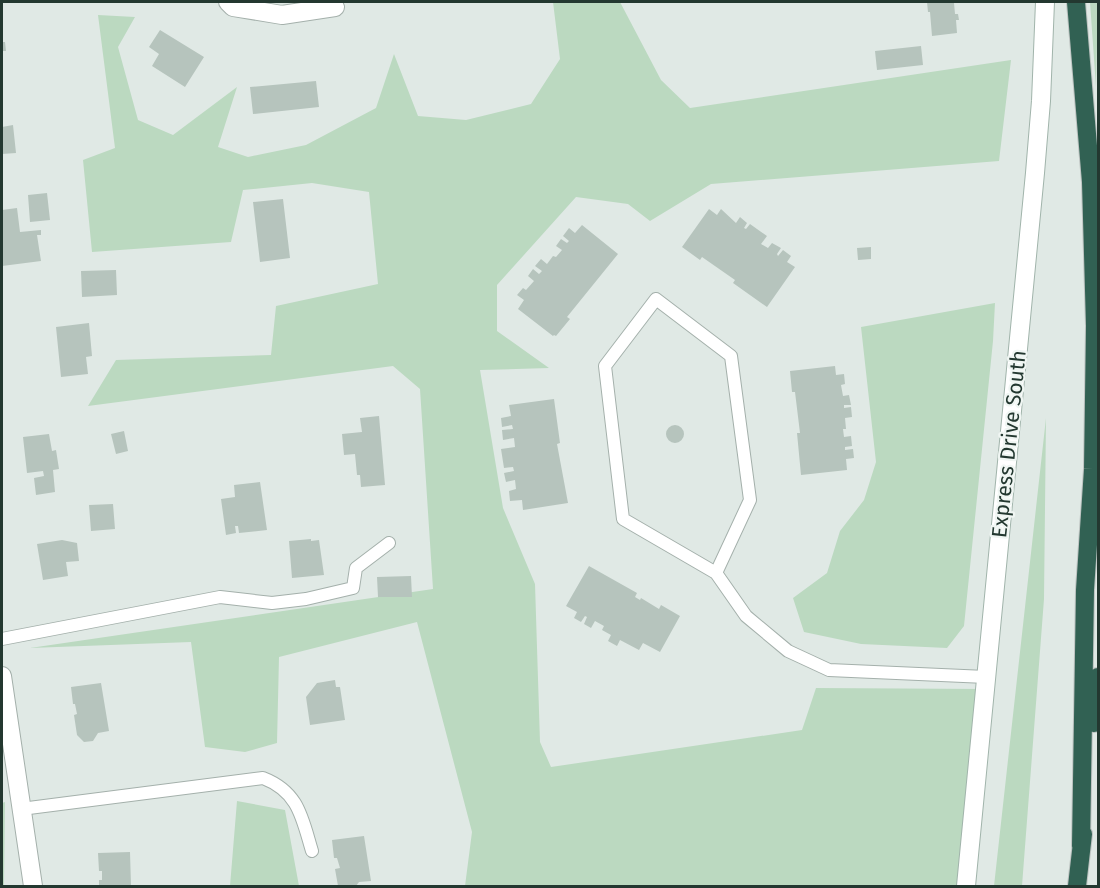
<svg xmlns="http://www.w3.org/2000/svg" width="1100" height="888" viewBox="0 0 1100 888" font-family="'Fira Sans',sans-serif">
<rect width="100%" height="100%" fill="#e0e9e5"/>
<path fill="#bbd9c0" d="M553,2H620L661,80L690,108L1011,60L999,161L711,184L650,221L628,204L576,197L497,285V331L549,368L480,370L503,508L535,584L540,742L551,767L802,730L816,688L985,689L963,886H465L472,832L417,622L279,657L277,743L245,752L205,747L191,642L30,648L433,589L420,389L393,366L88,406L116,360L271,355L276,306L378,284L369,192L312,183L243,190L231,242L92,252L83,160L115,148L98,15L135,17L118,47L138,120L173,135L237,87L218,147L248,157L306,145L376,108L394,54L418,116L466,120L531,104L560,59Z
M1090,2H1098L1096,87Z
M995,303L993,341L964,626L947,648L861,644L804,632L793,598L827,573L840,531L864,500L876,462L861,327Z
M1046,418L1044,599L1022,886H994Z
M237,801L285,810L299,886H230Z
M5,802L4,886H2V803Z"/>
<path fill="#b6c4bd" d="M927,2L954,3L955,14H958L959,20H956L957,33L932,36L930,12H928Z
M160,30L204,57L185,87L152,66L159,54L149,47Z
M2,42H5L6,51H2Z
M921,46L923,65L877,70L875,51Z
M316,81L319,107L253,114L250,87Z
M13,125L16,153L2,154V127Z
M47,193L50,220L30,222L28,195Z
M283,199L290,258L260,262L253,202Z
M17,208L20,232L41,230V235H37L41,261L2,266V210Z
M709,209L717,215L721,209L736,223L740,217L747,223L744,228L746,229L750,224L767,236L761,244L768,248L772,243L781,248L777,254L778,256L783,250L791,256L787,262L795,267L767,307L733,283L735,280L702,257L700,260L682,247Z
M582,225L618,254L567,317L570,319L556,336L554,335L553,336L518,309L524,300L517,295L523,288L526,290L534,281L528,276L533,269L539,274L542,271L535,266L541,259L547,264L553,256L556,257L562,250L556,246L561,239L567,243L569,241L563,236L569,228L575,233Z
M871,247V259L858,260L857,248Z
M116,270L117,295L82,297L81,271Z
M89,323L92,356L86,357L88,374L61,377L56,327Z
M835,366L836,375L844,374L845,384L841,385L843,396L849,395L851,405H844V408L851,407L852,417L845,418L846,429H843L844,437L851,436L852,446L845,447V450L853,449L854,458L846,459L847,470L801,475L797,433H800L795,392H792L790,371Z
M554,399L560,443L557,444L568,503L523,510L522,500L510,501L509,491L516,489L515,480L506,482L504,473L514,471L513,467L504,468L501,449L515,447L514,438L503,440L502,430L513,429L512,425L502,427L501,418L511,416L509,405Z
M379,416L385,485L361,487L360,475H357L355,454L344,455L342,434L362,432L360,418Z
M666 434a9 9 0 1 1 18 0a9 9 0 1 1-18 0Z
M124,431L128,451L116,454L111,434Z
M49,434L52,451L56,450L59,469L53,470L55,492L36,495L34,478L44,476L43,471L27,473L23,437Z
M260,482L267,530L239,533L238,526H235L236,533L226,535L221,499L235,497L234,485Z
M113,504L115,529L91,531L89,505Z
M311,539V541L319,540L324,575L292,578L289,541Z
M62,540L77,543L79,561L66,562L68,576L43,580L37,544Z
M589,566L637,593L635,597L640,600L641,598L659,609L661,605L680,616L660,652L643,643L639,650L620,640L617,646L608,641L611,635L602,630L604,626L595,621L591,628L584,624L587,617L585,616L581,622L574,618L577,612L566,606Z
M411,576L412,597H378L377,577Z
M335,680L336,687H340L345,720L310,725L306,697L317,683Z
M101,683L109,731L98,733L93,741L84,742L77,735L74,715L77,714L75,704H73L71,687Z
M364,836L371,881L359,882L356,886H338L335,869L340,868L337,858H334L332,840Z
M130,852L131,886H99V880H102V871H99L98,853Z"/>
<g fill="none" stroke-linecap="round" stroke-linejoin="round">
<g stroke="#a4b0ab" stroke-width="14">
<path id="service" d="M656,299L731,356L750,500L716,573L623,519L605,366Z
M716,573L746,616L788,651L829,670L986,677
M2,639L220,597L272,603L306,599L353,588L356,568L389,543
M21,809L263,778C299,792 302,818 312,851"/>
</g>
<g stroke="#a4b0ab" stroke-width="20">
<path id="minor" d="M228,2L233,7L282,15L335,7
M2,676L33,886"/>
</g>
<g stroke="#a1b4ab" stroke-width="20">
<path id="secondary" d="M966,886L1035,173L1041,101L1045,2"/>
</g>
<g stroke="#bdc3c1" stroke-width="20">
<path id="motorway" d="M1076,2L1091,182L1095,326L1093,469L1085,590L1081,846
M1094,723L1098,677
M1077,886L1083,834"/>
</g>
<use href="#service" stroke="#fff" stroke-width="12"/>
<use href="#minor" stroke="#fff" stroke-width="18"/>
<use href="#secondary" stroke="#fff" stroke-width="18"/>
<use href="#motorway" stroke="#316153" stroke-width="18"/>
</g>
<g text-anchor="middle" stroke-width="4.5" stroke-linejoin="round" paint-order="stroke">
<g font-size="21" fill="#233830" stroke="#f0f6f3">
<text transform="translate(1009 444) rotate(-84)" y="7">Express Drive South</text>
</g>
</g>
<rect width="1100" height="888" fill="none" stroke="#233830" stroke-width="6"/>
</svg>
